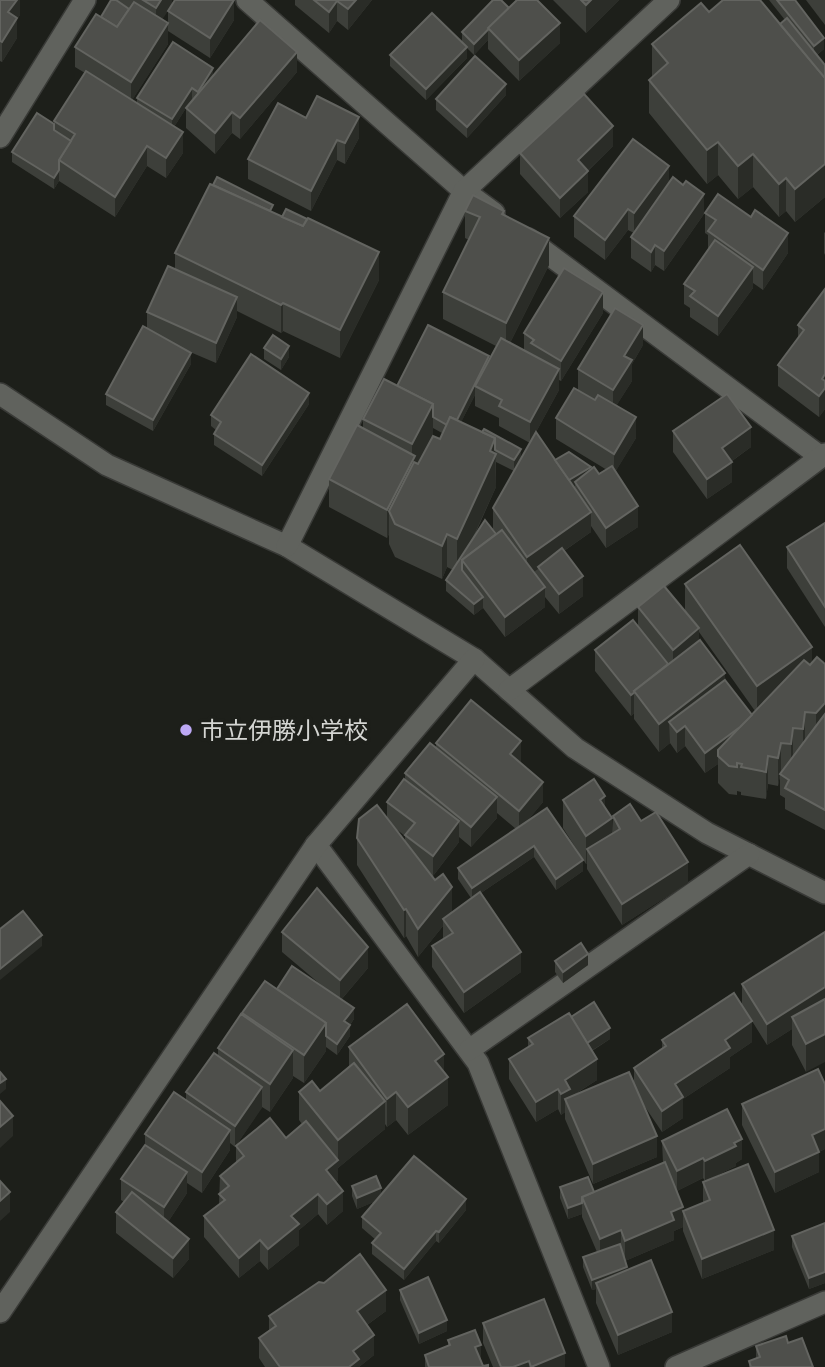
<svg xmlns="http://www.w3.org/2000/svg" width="825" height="1367" font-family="'Libre Baskerville','Noto Sans JP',serif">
	<rect width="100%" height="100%" fill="#1d1f1a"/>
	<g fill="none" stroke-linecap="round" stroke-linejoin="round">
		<g stroke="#393a37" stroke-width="24">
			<g id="minor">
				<polyline points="247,0 464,191 494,213"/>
				<polyline points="0,137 85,0"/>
				<polyline points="528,239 821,457"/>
				<polyline points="0,394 107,465 287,546 474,659 575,748 707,833 825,893"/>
				<polyline points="287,546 464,191 669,0"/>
				<polyline points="509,690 825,454"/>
				<polyline points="316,845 478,1063 599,1367"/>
				<polyline points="469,1050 749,854"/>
				<polyline points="0,1312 316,845 474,659"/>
				<polyline points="676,1367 825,1302"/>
			</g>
		</g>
		<use href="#minor" stroke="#60625d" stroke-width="21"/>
	</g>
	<g fill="#3d3f3a" fill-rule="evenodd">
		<polygon points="0,0 20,0 20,15 17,19 17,38 2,62 0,61"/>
		<polygon points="111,0 172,0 162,19 168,44 132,100 137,103 137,98 213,75 297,72 240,139 232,133 215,154 186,128 186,108 174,127 183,153 166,178 147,166 115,217 59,181 54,189 12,162 12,152 54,124 54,121 85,73 75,67 75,47 101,17"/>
		<polygon points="295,0 372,0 348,30 337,21 329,33 295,5"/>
		<polygon points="553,0 619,0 586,33"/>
		<polygon points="769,0 795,0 824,49 817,55 825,65 825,197 795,222 786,211 779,217 753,187 738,199 718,175 707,184 649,113 649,80 652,77 652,44 709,12 780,24 785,20"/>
		<polygon points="806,0 825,0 825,25"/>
		<polygon points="509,8 560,43 519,81 488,49 488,40 474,55 467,48 467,58 426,100 390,66 390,55 462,42 462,32"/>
		<polygon points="168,11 234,20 210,58 168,31"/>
		<polygon points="506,95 467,138 436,110 436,99"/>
		<polygon points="306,118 359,138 345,164 337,160 311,211 248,179 248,159"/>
		<polygon points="613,146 588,171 588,192 560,218 520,174 520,153"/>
		<polygon points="669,183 704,214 664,271 655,265 651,272 631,258 631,237 634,233 628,230 605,260 574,237 574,216"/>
		<path d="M465,211L504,216L549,265L510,343L524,350V333L603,313L561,381L559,380V390L536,432L555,460L591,469L599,474L607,470L556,439V418L578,389V369L643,345L632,364V381L616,406L636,438L615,472L638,527L606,548L591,526V532L564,551L583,596L559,614L545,597V607L505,637L483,608L474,615L446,591V580L453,570L447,567L442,579L395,557L389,544V534L387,538L329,507V479L363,428V419L397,386L489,359L496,346L443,319V292L469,240L465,238ZM475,395V406L499,418V426L530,443L521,459L461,422ZM433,428L442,433L440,439L433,436ZM496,462L514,471L493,508V529L497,534L472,541L496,487Z"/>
		<polygon points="273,213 379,280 340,358 283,331 281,333 237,311 237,317 216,363 183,349 191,364 153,431 106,405 106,394 147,329 147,312 175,269 175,253"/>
		<polygon points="705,213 788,253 763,290 753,283 753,288 718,336 690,317 690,308 684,304 684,284 708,250 708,235 705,233"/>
		<polygon points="825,232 825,255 824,253 824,233"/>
		<polygon points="825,289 825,409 819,417 778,386 778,365 798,338 798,325"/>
		<polygon points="264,348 289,357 281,370 264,359"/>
		<polygon points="309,404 262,476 214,445 214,434 216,430 211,426 211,415"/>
		<polygon points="673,431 751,447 732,461 732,482 707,499 673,452"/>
		<polygon points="825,523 825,627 787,568 787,547"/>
		<path d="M685,584L812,662L825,664V830L785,809V798L780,795V776L778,786L768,784L766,799L741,795V792L737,791V795L729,794L718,783V764L705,773L685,746L677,753L670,743L659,752L634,719V713L631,716L595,671V650L638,626V607L685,611ZM699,632L755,711L752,715L725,680L699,641Z"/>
		<path d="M436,743L521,762L520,763L543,802L527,821L583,871L556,890L534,857L481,893L521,972L464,1013L432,967V946L443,939V926L418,957L406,936L404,938L357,865V838L387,817V802L405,780V773L436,748ZM497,813L516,829L458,868V879L471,898L452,912L433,876L459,842V837L471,847L497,818ZM396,829L405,836V842Z"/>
		<polygon points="563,800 605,807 612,834 613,816 641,821 688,883 622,925 587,869 587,863 586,864 563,828"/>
		<polygon points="282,932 368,968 341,1000 354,1019 350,1025 350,1036 337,1055 326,1047 326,1051 304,1083 293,1076 293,1078 270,1112 262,1107 235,1147 230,1143 230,1150 202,1193 187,1183 187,1193 168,1222 189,1259 173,1278 116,1233 116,1212 124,1202 121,1200 121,1179 145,1145 145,1134 186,1101 186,1092 218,1056 218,1048 242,1015 242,1013 277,989 327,990 282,952"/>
		<polygon points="825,932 806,1072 792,1045 792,1029 767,1045 742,1005 742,984"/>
		<polygon points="555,961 588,965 563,983 555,972"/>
		<polygon points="571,1017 610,1039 592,1051 597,1080 572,1096 634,1083 634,1068 662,1049 662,1040 752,1042 730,1057 730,1068 683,1099 683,1118 662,1132 641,1101 657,1157 593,1184 565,1119 565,1112 561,1115 558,1109 536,1122 509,1079 509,1059 528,1047 528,1038"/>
		<polygon points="349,1047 444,1072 448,1105 408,1135 396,1120 387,1127 385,1124 385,1129 338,1168 338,1180 336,1182 343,1211 327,1225 318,1214 299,1230 299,1245 268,1270 260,1261 239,1278 204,1237 204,1216 219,1204 220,1176 236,1162 236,1146 286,1138 302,1124 299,1120 299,1092 320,1091 349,1066"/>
		<polygon points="825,1084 825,1149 819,1152 819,1172 775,1193 742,1125 742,1104"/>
		<path d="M662,1141L742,1159L736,1163V1166L707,1180L774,1250L702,1279L683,1231V1227L674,1231V1240L625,1261L627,1270L672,1332L618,1355L596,1303V1289L592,1290L583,1267V1257L597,1252L582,1217V1214L568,1219L560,1198V1187L594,1192L663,1163ZM703,1178L705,1181L703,1182V1203L683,1211L677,1191Z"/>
		<polygon points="352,1186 381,1195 466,1210 439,1243 436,1241 404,1280 372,1254 372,1243 376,1240 362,1228 362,1217 376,1201 357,1209 352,1196"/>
		<polygon points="825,1223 825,1283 809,1289 792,1247 792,1236"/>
		<polygon points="324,1283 386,1311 367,1325 374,1355 359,1367 265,1367 259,1358 259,1338 269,1330 269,1316"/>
		<polygon points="400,1290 447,1331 419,1344 400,1300"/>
		<polygon points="483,1323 565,1367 493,1367 483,1343"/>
		<polygon points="448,1340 483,1366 488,1367 425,1367 425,1355 448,1346"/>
		<polygon points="788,1343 813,1367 749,1367 749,1361 756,1358 756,1346"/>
	</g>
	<g fill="#2a2c27">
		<polygon points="17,0 20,0 20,15 17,19 17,38 2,62 2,42 8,12"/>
		<polygon points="161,0 172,0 172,5 156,29 156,8"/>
		<polygon points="234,0 234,20 210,58 210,38"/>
		<polygon points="356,0 372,0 348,30 348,9"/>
		<polygon points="591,0 619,0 586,33 586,5"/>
		<polygon points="337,1 337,21 329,33 329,12"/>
		<polygon points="168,23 168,44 131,102 131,82"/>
		<polygon points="560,23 560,43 519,81 519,60"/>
		<polygon points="488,30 488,40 474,55 474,44"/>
		<polygon points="824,38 824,49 814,57 814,46"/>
		<polygon points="467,47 467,58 426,100 426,89"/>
		<polygon points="297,52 297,72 240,139 240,118"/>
		<polygon points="213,68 213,79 198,103 198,92"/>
		<polygon points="506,84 506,95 467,138 467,127"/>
		<polygon points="192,88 192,99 172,130 172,119"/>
		<polygon points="232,112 232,133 215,154 215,133"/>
		<polygon points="359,117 359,138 345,164 345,143"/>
		<polygon points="613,126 613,146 578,180 578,160"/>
		<polygon points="183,132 183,153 166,178 166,158"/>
		<polygon points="337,140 337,160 311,211 311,191"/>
		<polygon points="718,142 718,175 707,184 707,150"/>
		<polygon points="147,146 147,166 115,217 115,197"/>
		<polygon points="753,154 753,187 738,199 738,166"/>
		<polygon points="825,164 825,197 795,222 795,189"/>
		<polygon points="669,166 669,186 634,233 634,213"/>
		<polygon points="59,170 59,181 54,189 54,178"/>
		<polygon points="588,171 588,192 560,218 560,198"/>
		<polygon points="786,178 786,211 779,217 779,184"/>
		<polygon points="704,194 704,214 664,271 664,251"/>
		<polygon points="628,209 628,230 605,260 605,240"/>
		<polygon points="788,233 788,253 763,290 763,270"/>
		<polygon points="549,238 549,265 506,351 506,323"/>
		<polygon points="655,245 655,265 651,272 651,252"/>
		<polygon points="379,252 379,280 340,358 340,330"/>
		<polygon points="753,267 753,288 718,336 718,316"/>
		<polygon points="603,292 603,313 561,381 561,361"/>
		<polygon points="237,297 237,317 216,363 216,343"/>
		<polygon points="283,303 283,331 281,333 281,305"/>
		<polygon points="643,325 643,345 632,364 632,381 613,411 613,390 624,356"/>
		<polygon points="289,346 289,357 281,370 281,359"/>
		<polygon points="191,353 191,364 153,431 153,420"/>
		<polygon points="489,356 489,367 475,386 475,395 453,438 453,428"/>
		<polygon points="559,369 559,390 530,443 530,422"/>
		<polygon points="825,374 825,409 819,417 819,396 822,379"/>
		<polygon points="309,393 309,404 262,476 262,465"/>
		<polygon points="433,404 433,437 415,470 389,511 389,534 387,538 387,510 412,463 412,444"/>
		<polygon points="636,417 636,438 614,474 614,454"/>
		<polygon points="751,427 751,447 722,468 722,448"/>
		<polygon points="495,438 496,487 457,572 457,539"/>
		<polygon points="521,449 521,460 514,471 514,460"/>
		<polygon points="732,462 732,482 707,499 707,479"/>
		<polygon points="591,467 591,477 575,482 575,487 568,481"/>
		<polygon points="638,506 638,527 606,548 606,528"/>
		<polygon points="591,512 591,532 539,568 538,567 538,569 527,577 527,557"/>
		<polygon points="447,534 447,567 442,579 442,546"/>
		<polygon points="583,576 583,596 559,614 559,594"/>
		<polygon points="545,587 545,607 505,637 505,617"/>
		<polygon points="483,597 483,608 474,615 474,604"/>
		<polygon points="699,628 699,648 673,670 673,650"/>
		<polygon points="812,647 812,675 757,714 757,686"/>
		<polygon points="725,673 725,700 685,726 685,746 677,753 677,732 669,722 670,743 659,752 659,724"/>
		<polygon points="634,693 634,713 631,716 631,695"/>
		<polygon points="825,703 825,731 816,741 816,713"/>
		<polygon points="805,712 805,739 803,757 803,729"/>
		<polygon points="753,717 718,750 718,764 705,773 705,753"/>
		<polygon points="793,728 793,755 791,772 791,744"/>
		<polygon points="521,741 521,762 510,775 510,754"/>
		<polygon points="781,743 781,770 778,786 778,758"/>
		<polygon points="768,756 768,784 766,799 766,772"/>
		<polygon points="543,782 543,802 519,831 519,811"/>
		<polygon points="605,796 605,823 612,818 612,846 587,849 587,863 586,864 586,836 600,800"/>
		<polygon points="497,797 497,818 471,847 471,827"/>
		<polygon points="459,821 459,842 433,876 433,856"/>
		<polygon points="534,846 534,857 472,899 472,888"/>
		<polygon points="583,860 583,871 556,890 556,879"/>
		<polygon points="688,862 688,883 622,925 622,904"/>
		<polygon points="452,887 452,914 443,919 443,926 418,957 418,929"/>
		<polygon points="406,909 406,936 404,938 404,910"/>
		<polygon points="42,935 42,946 0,980 0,969"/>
		<polygon points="368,947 368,968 340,1001 340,980"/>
		<polygon points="521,952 521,972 464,1013 464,992"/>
		<polygon points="588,954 588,965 563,983 563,972"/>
		<polygon points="825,987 825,1007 792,1017 792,1029 767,1045 767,1024"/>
		<polygon points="354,1008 354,1019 344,1032 344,1021"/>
		<polygon points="752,1021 752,1042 730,1057 730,1068 683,1099 683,1118 662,1132 662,1111 675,1084 725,1040"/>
		<polygon points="326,1023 326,1051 304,1083 304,1055"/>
		<polygon points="350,1025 350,1036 337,1055 337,1044"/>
		<polygon points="610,1028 610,1039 586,1054 586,1043"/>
		<polygon points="825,1034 825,1062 806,1072 806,1044"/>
		<polygon points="293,1050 293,1078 270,1112 270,1084"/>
		<polygon points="444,1054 444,1080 448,1077 448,1105 408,1135 408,1107 435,1061"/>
		<polygon points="597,1059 597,1080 565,1100 565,1112 561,1115 561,1094 565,1080"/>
		<polygon points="6,1079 6,1089 0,1094 0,1083"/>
		<polygon points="262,1087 262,1108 235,1147 235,1126"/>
		<polygon points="558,1089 558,1109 536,1122 536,1102"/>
		<polygon points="396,1092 396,1120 387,1127 387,1099"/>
		<polygon points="385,1101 385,1129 338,1168 338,1140"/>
		<polygon points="13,1116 13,1136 0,1148 0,1127"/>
		<polygon points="825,1129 825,1149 812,1155 812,1135"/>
		<polygon points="230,1130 230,1150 202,1193 202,1172"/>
		<polygon points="657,1136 657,1157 593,1184 593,1164"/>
		<polygon points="742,1139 742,1159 736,1163 736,1166 705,1181 705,1161"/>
		<polygon points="819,1152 819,1172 775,1193 775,1172"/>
		<polygon points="703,1158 703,1178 677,1191 677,1171"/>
		<polygon points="338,1160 338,1180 326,1190 326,1170"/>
		<polygon points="187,1172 187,1193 164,1228 164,1207"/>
		<polygon points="381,1188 381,1199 357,1209 357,1198"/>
		<polygon points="343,1191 343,1211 327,1225 327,1204"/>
		<polygon points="10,1192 10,1212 0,1221 0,1201"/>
		<polygon points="318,1194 318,1214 299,1230 299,1245 268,1270 268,1249 291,1216"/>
		<polygon points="466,1199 466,1210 439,1243 439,1232"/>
		<polygon points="582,1203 582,1214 568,1219 568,1208"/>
		<polygon points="683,1207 683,1227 674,1231 674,1240 625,1261 625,1241 671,1212"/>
		<polygon points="621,1230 621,1251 600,1259 600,1239"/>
		<polygon points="774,1230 774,1250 702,1279 702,1259"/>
		<polygon points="436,1231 436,1241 404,1280 404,1269"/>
		<polygon points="189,1239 189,1259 173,1278 173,1258"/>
		<polygon points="260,1240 260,1261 239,1278 239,1258"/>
		<polygon points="627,1267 627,1278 596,1283 596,1289 592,1290 592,1280"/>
		<polygon points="825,1272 825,1283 809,1289 809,1278"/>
		<polygon points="386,1290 386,1311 357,1332 357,1311"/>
		<polygon points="672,1312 672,1332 618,1355 618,1335"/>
		<polygon points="447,1320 447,1331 419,1344 419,1333"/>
		<polygon points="374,1335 374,1355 359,1367 349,1367 353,1351"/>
		<polygon points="481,1345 481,1365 475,1347"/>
		<polygon points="565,1353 565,1367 531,1367"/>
		<polygon points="529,1361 529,1367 513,1367"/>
	</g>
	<g fill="#4e4f4b" stroke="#636460" stroke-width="2">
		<polygon points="0,0 17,0 8,12 17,18 2,42 0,41"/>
		<polygon points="111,0 116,0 129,9 117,27 101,17"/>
		<polygon points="143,0 161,0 156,8"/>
		<polygon points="175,0 234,0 210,38 168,11"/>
		<polygon points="314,0 356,0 348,9 337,1 329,12"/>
		<polygon points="493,0 501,0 509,8 474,44 462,32"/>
		<polygon points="517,0 537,0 560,23 519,60 488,28"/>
		<polygon points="581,0 591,0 586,5"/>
		<polygon points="723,0 760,0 825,78 825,164 795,189 786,178 779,184 753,154 738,166 718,142 707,150 649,80 668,63 652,44 701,3 709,12"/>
		<polygon points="777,0 795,0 824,38 814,46"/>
		<polygon points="134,2 168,23 131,82 75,47 96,14 117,27"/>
		<polygon points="432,13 467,47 426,89 390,55"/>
		<polygon points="787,18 825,65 825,78 780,24"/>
		<polygon points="260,20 297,52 240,118 232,112 215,133 186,108"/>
		<polygon points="173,42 213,68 198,92 192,88 172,119 137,98"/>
		<polygon points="475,56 506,84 467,127 436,99"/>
		<polygon points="86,71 183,132 166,158 147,146 115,197 59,160 75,134 54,121"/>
		<polygon points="584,94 613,126 578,160 588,171 560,198 520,153"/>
		<polygon points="317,96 359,117 345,143 337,140 311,191 248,159 278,103 306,118"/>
		<polygon points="37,113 54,124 54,130 71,141 59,160 59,170 54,178 12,152"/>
		<polygon points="633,139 669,166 634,213 628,209 605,240 574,216"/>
		<polygon points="217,177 273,205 270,211 213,185"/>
		<polygon points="673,177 683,185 686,181 704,194 664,251 655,245 651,252 631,237"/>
		<polygon points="210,184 303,226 308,218 379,252 340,330 283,303 281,305 175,253"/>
		<polygon points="718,194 751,217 755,210 788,233 763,270 708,231 716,220 705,213"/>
		<polygon points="473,195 504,211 502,214 549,238 506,323 443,292 480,217 465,211"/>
		<polygon points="286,209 307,219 303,226 282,217"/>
		<polygon points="715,240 753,267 718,316 690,296 695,291 684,284"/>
		<polygon points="168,266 237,297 216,343 147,312"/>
		<polygon points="564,268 603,292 561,361 531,343 534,340 524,333"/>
		<polygon points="825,289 825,374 822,379 825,381 825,388 819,396 778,365 804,330 798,325"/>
		<polygon points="615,308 643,325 624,356 632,360 613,390 578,369"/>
		<polygon points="428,325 489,356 457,420 450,417 447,425 433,417 433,404 397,386"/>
		<polygon points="143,326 191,353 153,420 106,394"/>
		<polygon points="273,335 289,346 281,359 264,348"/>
		<polygon points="501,338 559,369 530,422 499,406 502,400 475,386"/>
		<polygon points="251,354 309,393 262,465 214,434 221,422 211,415"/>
		<polygon points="384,379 433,404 412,444 363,419"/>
		<polygon points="574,388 595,400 598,395 636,417 614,454 556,418"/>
		<polygon points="727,394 751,427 722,448 732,462 707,479 673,431"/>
		<polygon points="450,417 495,438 490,451 496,454 457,539 447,534 442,546 395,524 389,511 414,462 418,464 433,436 440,439"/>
		<polygon points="357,425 415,456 387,510 329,479"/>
		<polygon points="484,429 521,449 514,460 495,450 495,438 482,432"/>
		<polygon points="536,432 591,512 527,557 493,508"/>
		<polygon points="569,452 591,467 569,480 555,460"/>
		<polygon points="612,466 638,506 606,528 575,482 594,467 599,474"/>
		<polygon points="485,520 496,534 462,560 462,570 483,597 474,604 446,580"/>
		<polygon points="825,523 825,607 787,547"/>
		<polygon points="502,530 545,587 505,617 462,560"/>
		<polygon points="740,545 812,647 757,686 685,584"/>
		<polygon points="562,548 583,576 559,594 538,567"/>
		<polygon points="664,586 699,628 673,650 638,607"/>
		<polygon points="633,620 668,664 634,691 635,692 631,695 595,650"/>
		<polygon points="700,640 725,673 659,724 634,691"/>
		<polygon points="817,657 825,664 825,703 816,713 805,712 803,729 793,728 791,744 781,743 778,758 768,756 766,772 741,767 742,764 737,763 737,767 729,766 718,756 718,750 804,660 810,665"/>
		<polygon points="725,680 752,715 740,727 705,753 685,726 677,732 669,722"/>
		<polygon points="471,700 521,741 510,754 543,782 519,811 436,743"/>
		<polygon points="825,714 825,810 785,788 789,780 780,774"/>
		<polygon points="430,743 497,797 471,827 405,773"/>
		<polygon points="404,779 459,821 433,856 405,835 415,823 387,802"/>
		<polygon points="594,779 605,796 600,800 612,818 586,836 563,800"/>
		<polygon points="630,804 641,821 656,812 688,862 622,904 587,849 620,829 613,816"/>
		<polygon points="377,805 435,880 443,874 452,887 418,929 406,909 404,910 357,838 359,819"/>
		<polygon points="547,808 583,860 556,879 534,846 472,888 458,868"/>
		<polygon points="317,888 368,947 340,980 282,932"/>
		<polygon points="480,892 521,952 464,992 432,946 453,933 443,919"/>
		<polygon points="23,911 42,935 0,969 0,929"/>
		<polygon points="825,932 825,987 767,1024 742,984"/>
		<polygon points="581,943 588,954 563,972 555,961"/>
		<polygon points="292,966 354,1008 344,1021 350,1025 337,1044 326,1036 326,1023 277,989"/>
		<polygon points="265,981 326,1023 304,1055 242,1013"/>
		<polygon points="734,993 752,1021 725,1040 730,1048 675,1084 683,1097 662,1111 634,1068 666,1046 662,1040"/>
		<polygon points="825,999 825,1034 806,1044 792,1017"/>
		<polygon points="594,1002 610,1028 587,1043 571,1017"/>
		<polygon points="407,1004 444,1054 435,1061 448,1077 408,1107 396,1092 387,1099 349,1047"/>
		<polygon points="569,1013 597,1059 565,1080 570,1089 561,1094 558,1089 536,1102 509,1059 533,1044 528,1038"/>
		<polygon points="241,1014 293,1050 270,1084 218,1048"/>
		<polygon points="214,1053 262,1087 235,1126 186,1092"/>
		<polygon points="354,1063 385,1101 338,1140 299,1092 312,1081 320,1091"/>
		<polygon points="818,1069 825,1084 825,1129 812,1135 819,1152 775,1172 742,1104"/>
		<polygon points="0,1072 6,1079 0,1083"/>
		<polygon points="629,1072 657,1136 593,1164 565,1099"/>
		<polygon points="174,1092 230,1130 202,1172 145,1134"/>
		<polygon points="0,1101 13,1116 0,1127"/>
		<polygon points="727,1109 742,1139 734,1143 736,1146 705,1161 703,1158 677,1171 662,1141"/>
		<polygon points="270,1118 286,1138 306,1121 338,1160 326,1170 343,1191 327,1204 318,1194 291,1216 299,1224 268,1249 260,1240 239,1258 204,1216 225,1200 219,1194 229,1186 220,1176 244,1156 236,1146"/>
		<polygon points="145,1145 187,1172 164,1207 121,1179"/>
		<polygon points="414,1156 466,1199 439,1232 436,1231 404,1269 372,1243 381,1233 362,1217"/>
		<polygon points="665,1162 683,1207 671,1212 674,1220 625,1241 621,1230 600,1239 582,1197"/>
		<polygon points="748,1164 774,1230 702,1259 683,1211 710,1200 703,1182"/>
		<polygon points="376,1176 381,1188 357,1198 352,1186"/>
		<polygon points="588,1177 594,1192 582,1197 582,1203 568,1208 560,1187"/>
		<polygon points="0,1181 10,1192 0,1201"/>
		<polygon points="132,1192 189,1239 173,1258 116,1212"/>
		<polygon points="825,1223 825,1272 809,1278 792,1236"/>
		<polygon points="620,1244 627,1267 592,1280 583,1257"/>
		<polygon points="360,1254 386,1290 357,1311 374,1335 353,1351 359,1359 349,1367 280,1367 259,1338 276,1326 269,1316 319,1282 324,1283"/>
		<polygon points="651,1260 672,1312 618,1335 596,1283"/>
		<polygon points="428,1277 447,1320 419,1333 400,1290"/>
		<polygon points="544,1299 565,1353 531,1367 529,1361 513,1367 501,1367 483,1323"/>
		<polygon points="475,1330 481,1345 475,1347 483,1366 488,1365 488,1367 429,1367 425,1355 450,1345 448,1340"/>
		<polygon points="786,1336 788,1343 802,1338 813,1367 751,1367 749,1361 760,1357 756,1346"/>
	</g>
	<circle fill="#bda9f5" stroke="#1d1f1a" stroke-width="2.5" cx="186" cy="730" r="7"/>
	<g text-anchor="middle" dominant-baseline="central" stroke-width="7" stroke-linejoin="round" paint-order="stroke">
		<g font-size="24" fill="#d4d5d2" stroke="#1d1f1a" text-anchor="start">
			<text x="200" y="730">市立伊勝小学校</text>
		</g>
	</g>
</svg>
